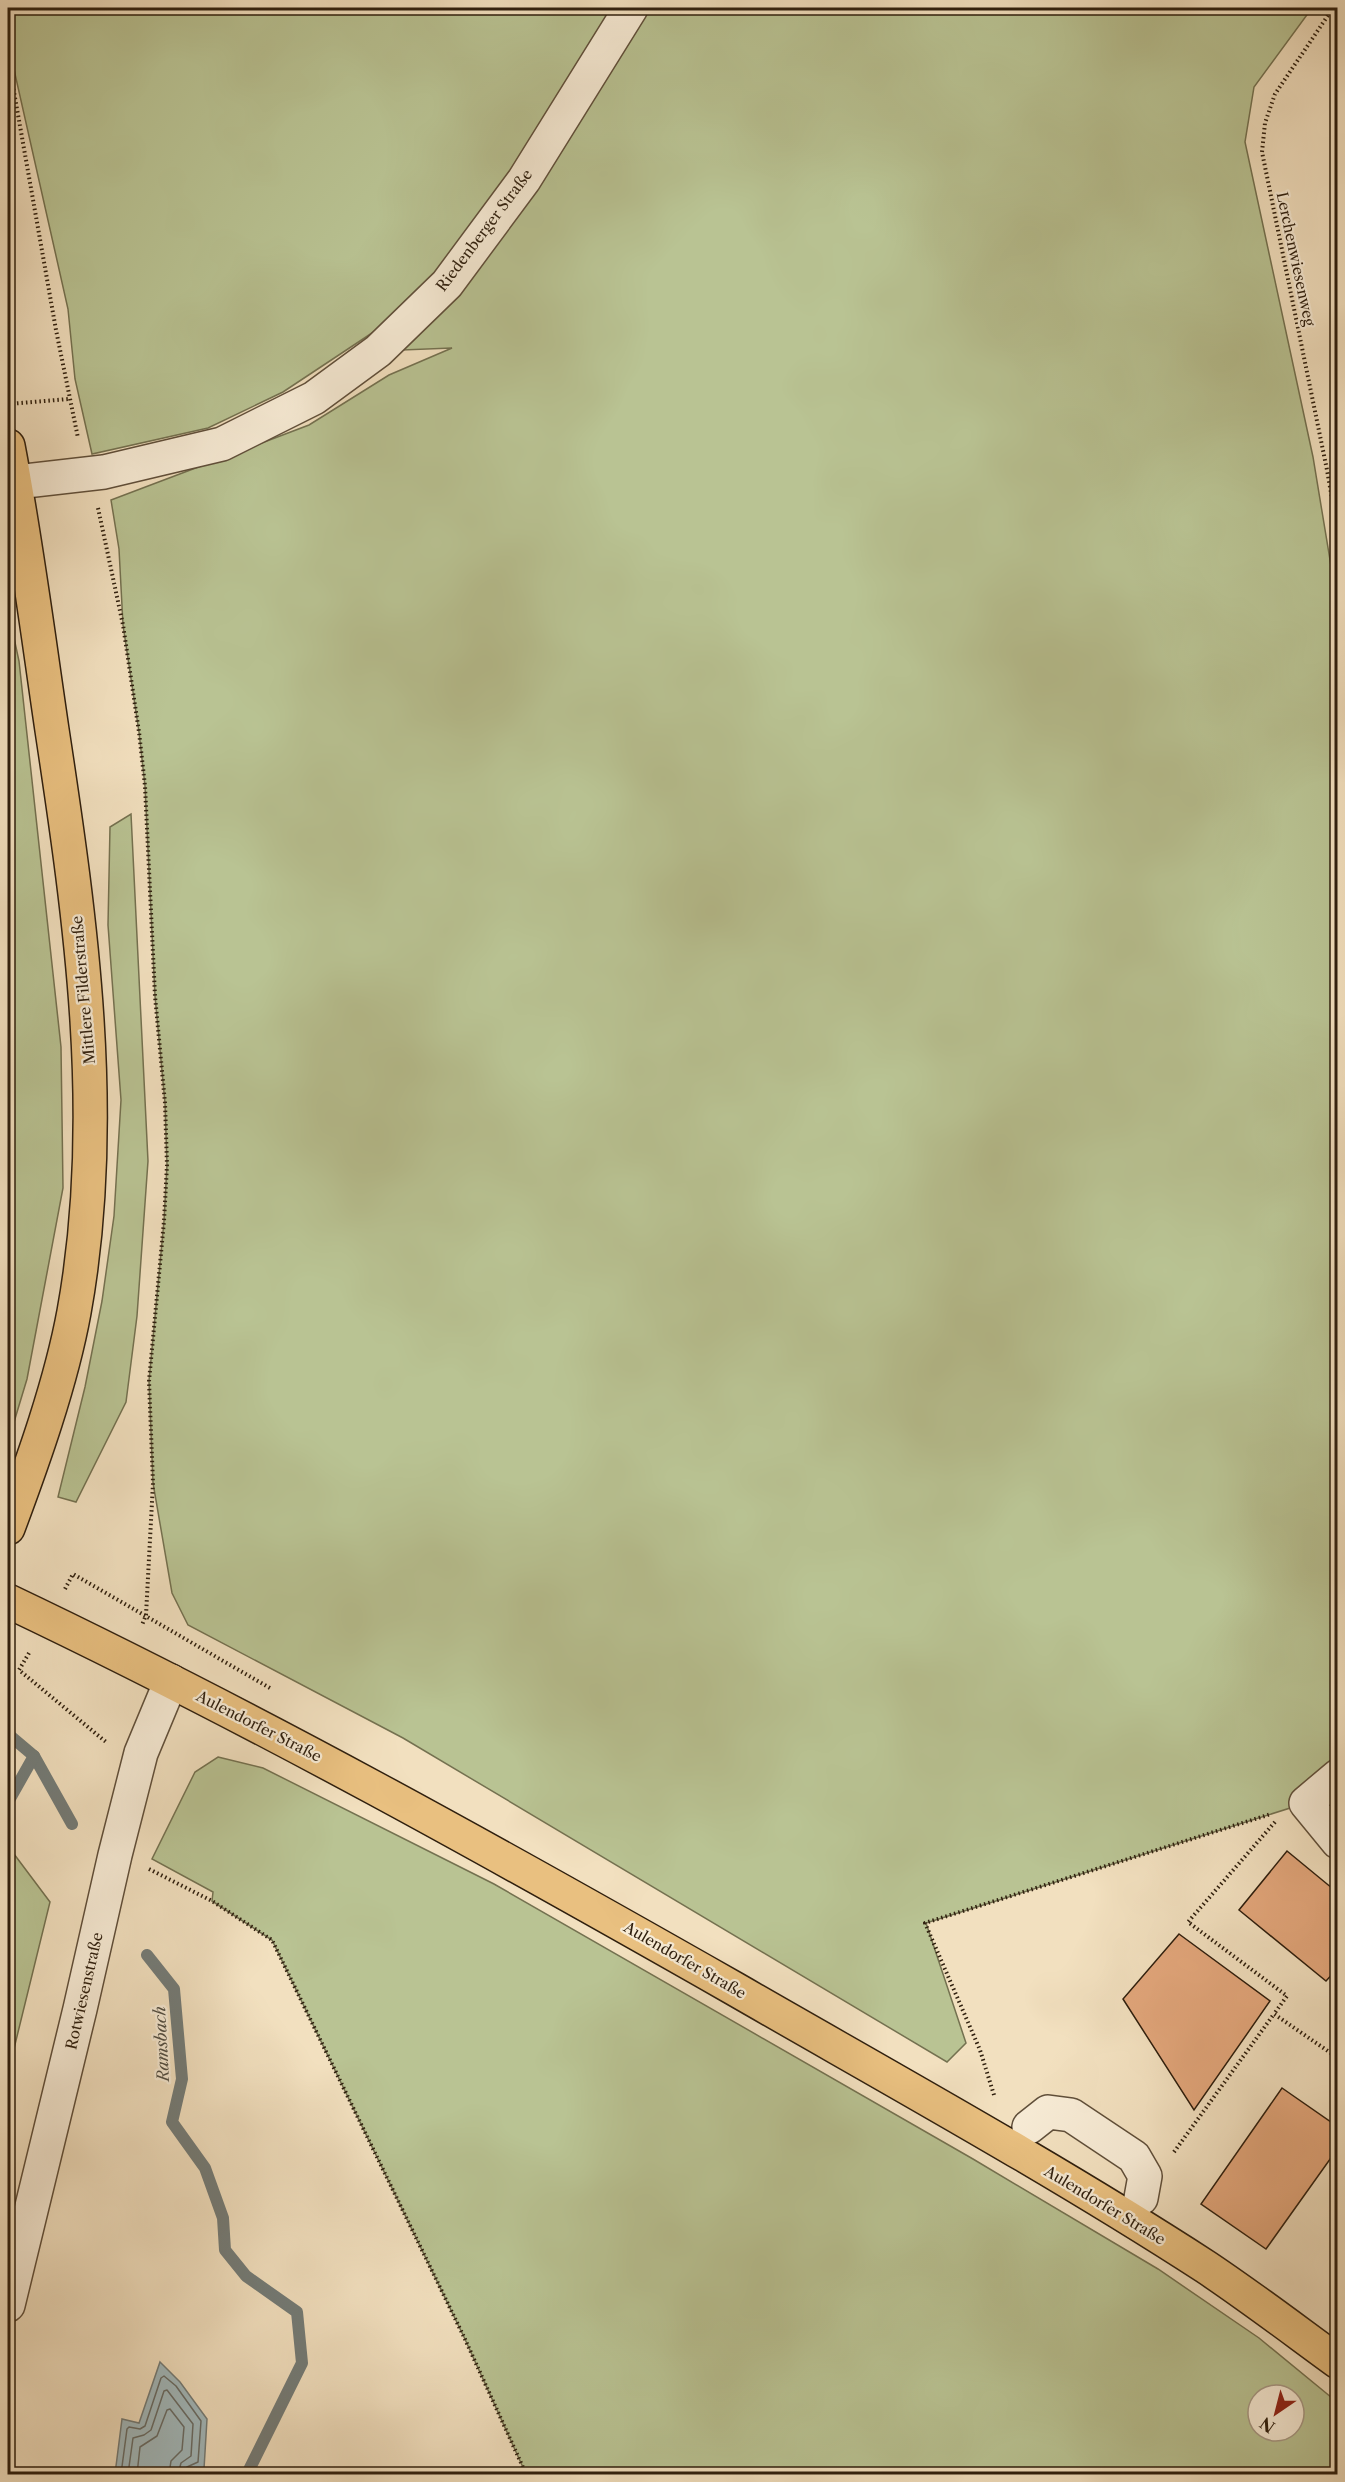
<svg xmlns="http://www.w3.org/2000/svg" width="1345" height="2482" font-family="'Libre Caslon Text',serif">
	<rect width="100%" height="100%" fill="#f2e0bf"/>
	<filter id="stains"><feTurbulence type="fractalNoise" baseFrequency=".00333" numOctaves="4"/><feColorMatrix values="0 0 0 0 .2 0 0 0 0 .09 0 0 0 0 .02 0 0 0 .5 -.17"/></filter>
	<radialGradient id="worn" r=".72"><stop offset=".6" stop-color="#630" stop-opacity="0"/><stop offset="1" stop-color="#630" stop-opacity=".3"/></radialGradient>
	<g fill="#b9c393" stroke="#747150" stroke-width="1.5" fill-rule="evenodd">
		<polygon points="8,8 1312,8 1254,87 1245,142 1313,457 1335,590 1338,675 1337,1775 1306,1803 926,1923 966,2043 947,2062 403,1738 188,1625 172,1593 153,1483 149,1381 164,1221 167,1165 165,1103 155,996 145,786 139,732 123,625 119,549 111,500 309,425 389,375 452,348 378,351 443,286 283,392 208,428 92,454 75,379 68,309 8,43"/>
		<polygon points="8,610 19,661 61,1047 63,1188 27,1379 8,1442"/>
		<polygon points="131,814 148,1161 137,1316 126,1402 76,1502 58,1497 85,1387 102,1301 114,1216 121,1100 108,925 110,827"/>
		<path d="M218,1757L263,1768L494,1884L973,2159L1158,2269L1259,2338L1337,2402V2474H526L464,2337L272,1940L212,1901L213,1892L152,1859L195,1772ZM1258,2395H1294V2431H1258Z"/>
		<polygon points="8,1846 50,1902 8,2073"/>
	</g>
	<polygon fill="#a2babe" stroke="#747c78" stroke-width="1.5" points="160,2362 180,2382 207,2419 204,2469 192,2471 190,2474 115,2474 122,2419 139,2423"/>
	<g fill="none" stroke-linecap="round" stroke-linejoin="round">
		<g stroke="#686c66" stroke-width="1.5">
			<polyline points="121,2474 127,2429 129,2427 140,2429 145,2426 161,2378 164,2376 176,2386 201,2421 198,2462 187,2467 185,2474"/>
			<polyline points="128,2474 133,2438 144,2435 151,2430 164,2391 167,2390 193,2424 191,2456 181,2463 178,2474"/>
			<polyline points="137,2474 140,2447 157,2436 167,2410 170,2409 184,2427 182,2450 171,2461 169,2474"/>
		</g>
		<g stroke="#747c78" stroke-width="12">
			<polyline points="8,1734 34,1756 72,1824"/>
			<polyline points="8,1802 34,1756"/>
			<polyline points="147,1955 174,1989 182,2079 172,2122 205,2168 223,2218 225,2250 246,2276 297,2312 302,2363 247,2474"/>
		</g>
	</g>
	<g fill="#e3a77c" stroke="#2f1f0e" stroke-width="1.5">
		<polygon points="1287,1851 1338,1893 1338,1968 1326,1981 1239,1910"/>
		<polygon points="1179,1934 1270,2001 1194,2110 1123,1999"/>
		<polygon points="1282,2088 1338,2127 1338,2148 1266,2249 1201,2204"/>
	</g>
	<g fill="none" stroke-linecap="round" stroke-linejoin="round">
		<g stroke="#604f3a" stroke-width="36">
			<g id="minor">
				<polyline points="8,483 104,472 222,444 314,398 378,351 447,284 524,180 631,8"/>
				<polyline points="1338,1776 1306,1803 1338,1842"/>
				<polyline points="1029,2127 1048,2112 1071,2115 1134,2157 1145,2176 1141,2198"/>
				<polyline points="8,2305 80,2009 115,1855 141,1753 171,1681"/>
			</g>
		</g>
		<g stroke="#2f1f0e" stroke-width="36">
			<g id="major">
				<path d="M8,446C26,540 38,635 52,730C81,921 109,1119 74,1312C61,1383 33,1461 8,1528"/>
				<path d="M8,1601C256,1719 496,1853 735,1989C893,2080 1053,2168 1206,2267C1251,2297 1294,2330 1338,2362"/>
			</g>
		</g>
		<g stroke="#2f1f0e" stroke-width="4" stroke-dasharray="1.5 3" stroke-linecap="butt">
			<polyline points="1333,8 1275,94 1265,123 1262,152 1327,470 1338,532"/>
			<polyline points="8,58 56,330 78,438"/>
			<polyline points="8,404 69,399"/>
			<polyline points="98,508 123,625 139,732 145,786 155,996 165,1103 167,1165 164,1221 149,1381 153,1483 146,1615 142,1625"/>
			<polyline points="65,1589 73,1574 270,1688"/>
			<polyline points="29,1653 19,1670 106,1742"/>
			<polyline points="1275,1822 1188,1922 1287,1996 1274,2014 1338,2058"/>
			<polyline points="149,1869 212,1901 272,1940 464,2337 526,2474"/>
			<polyline points="994,2095 980,2050 925,1923 1271,1814"/>
			<polyline points="1174,2152 1274,2014"/>
		</g>
		<use href="#minor" stroke="#f7ebd5" stroke-width="33"/>
		<use href="#major" stroke="#e9c080" stroke-width="33"/>
	</g>
	<g text-anchor="middle" dominant-baseline="central" stroke-width="4.5" stroke-linejoin="round" paint-order="stroke">
		<g font-size="15" fill="#2f1f0e" stroke="#f7ebd5">
			<text transform="translate(484 230) rotate(-53)">Riedenberger Straße</text>
			<text transform="translate(1296 259) rotate(78)">Lerchenwiesenweg</text>
			<text transform="translate(83 990) rotate(-95)">Mittlere Filderstraße</text>
			<text transform="translate(259 1726) rotate(27)">Aulendorfer Straße</text>
			<text transform="translate(685 1960) rotate(30)">Aulendorfer Straße</text>
			<text transform="translate(84 1991) rotate(-77)">Rotwiesenstraße</text>
			<text transform="translate(1105 2205) rotate(31)">Aulendorfer Straße</text>
		</g>
		<g font-size="16" font-style="italic" fill="#524e43" stroke="#f7ebd5">
			<text transform="translate(161 2044) rotate(-93)">Ramsbach</text>
		</g>
	</g>
	<rect width="1345" height="2482" fill="none" stroke="#f2e0bf" stroke-width="30"/>
	<rect x="9" y="9" width="1327" height="2464" fill="none" stroke="#2f1f0e" stroke-width="3"/>
	<rect x="15" y="15" width="1315" height="2452" fill="none" stroke="#2f1f0e" stroke-width="1.5"/>
	<g transform="translate(1276 2413) rotate(215)"><circle r="28" fill="#f7ebd5" stroke="#a79985" stroke-width="1.5"/>
	<path d="M0-4.5L10 22L0 15L-10 22Z" fill="#8f2418"/>
	<text y="-9" font-size="16" font-weight="bold" text-anchor="middle" fill="#2f1f0e">N</text>
	</g>
	<rect width="100%" height="100%" filter="url(#stains)"/>
	<rect width="100%" height="100%" fill="url(#worn)"/>
</svg>
